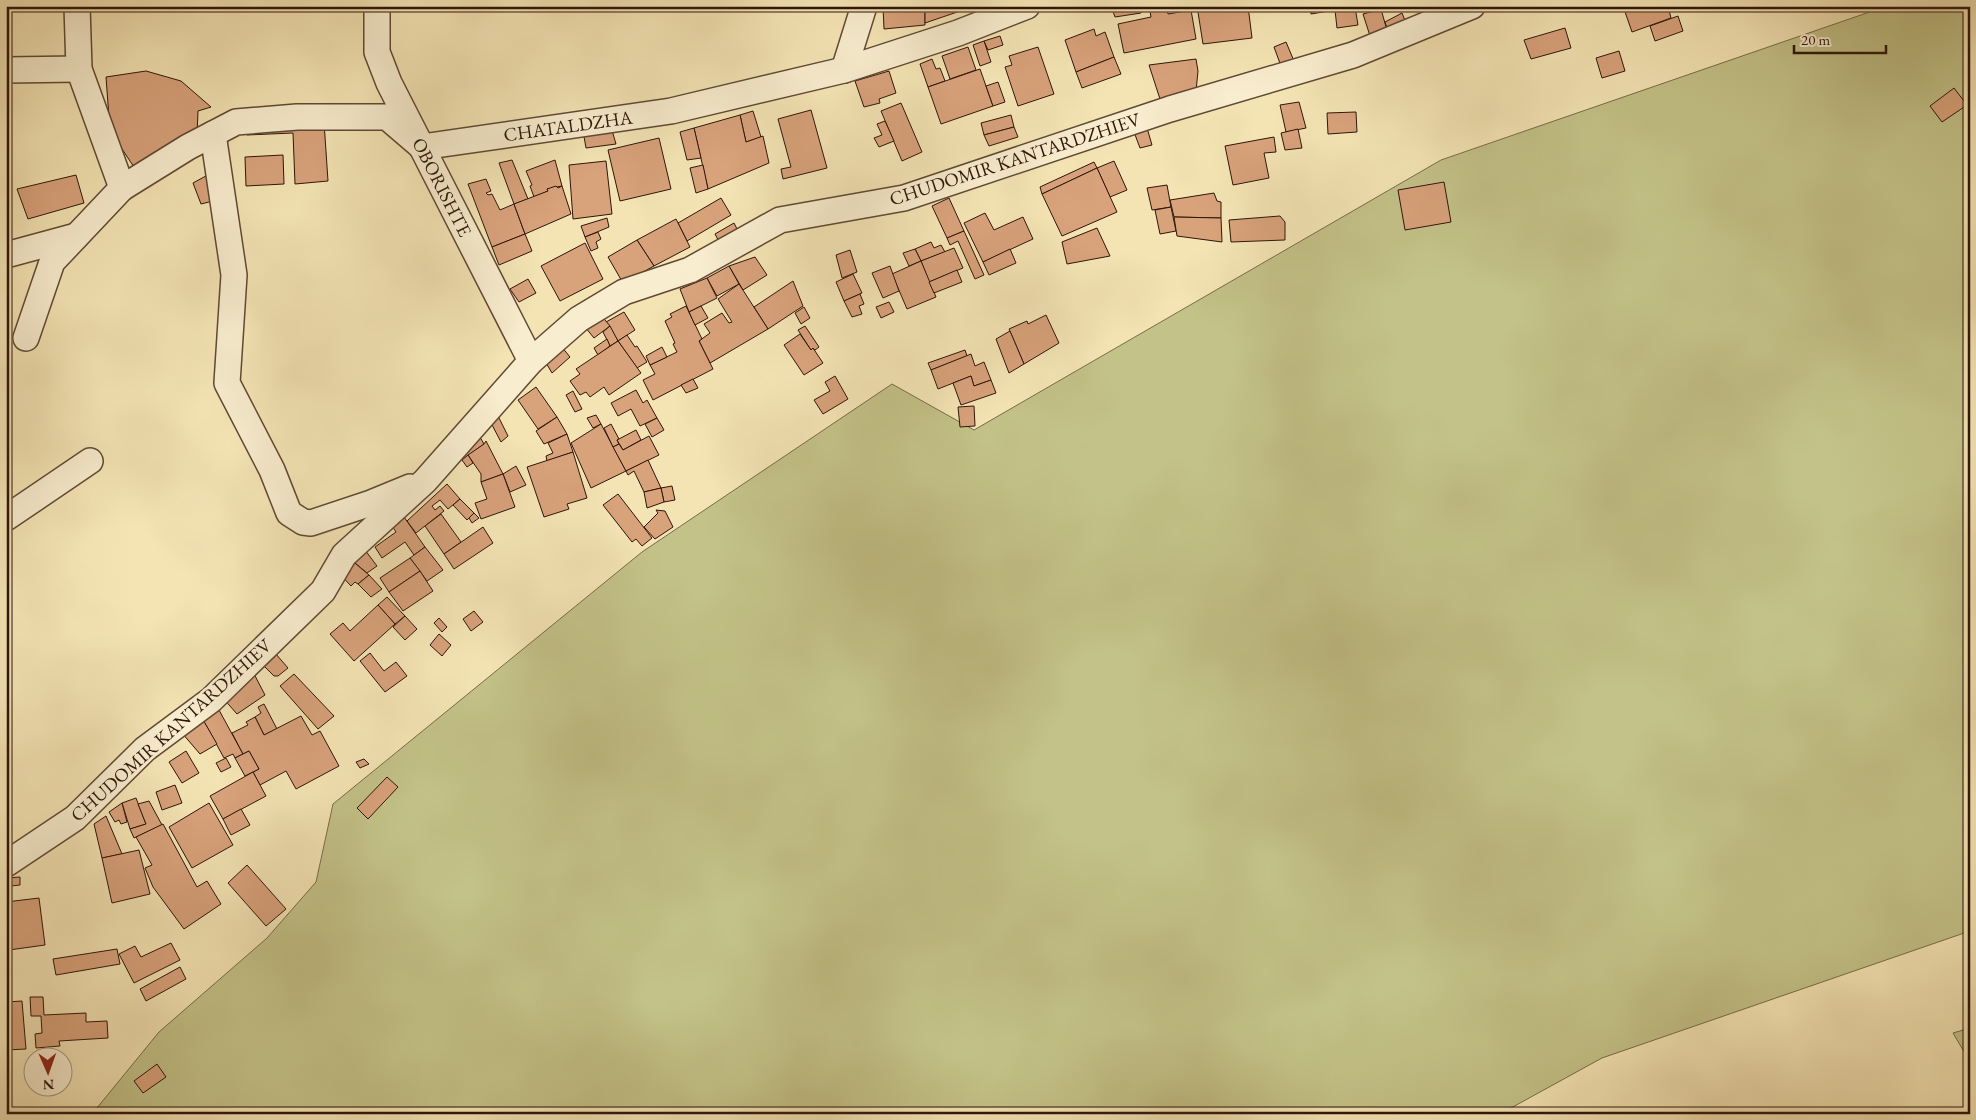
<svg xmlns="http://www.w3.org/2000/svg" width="1976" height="1120" font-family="'EB Garamond',serif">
	<rect width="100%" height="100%" fill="#f4e4b4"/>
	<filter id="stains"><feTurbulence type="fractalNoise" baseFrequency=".004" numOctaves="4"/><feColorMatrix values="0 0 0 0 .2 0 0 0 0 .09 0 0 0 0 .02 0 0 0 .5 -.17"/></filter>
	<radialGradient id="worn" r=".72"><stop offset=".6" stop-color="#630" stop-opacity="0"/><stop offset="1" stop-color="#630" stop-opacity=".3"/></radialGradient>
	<g fill="#c3c288" stroke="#786c49">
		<polygon points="1887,6 1970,6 1970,931 1602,1058 1500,1114 92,1114 159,1032 267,938 316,882 333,804 642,552 892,384 974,430 1441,160"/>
		<polygon points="1970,1028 1970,1062 1953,1033"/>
	</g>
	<g fill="#d8a27b" stroke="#2e150a">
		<polygon points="883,6 925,6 925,25 884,29"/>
		<polygon points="925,6 969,6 969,8 925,23"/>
		<polygon points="1111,6 1139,6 1141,13 1115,17"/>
		<polygon points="1197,6 1248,6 1252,38 1203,44"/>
		<polygon points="1263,6 1291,6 1264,11"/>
		<polygon points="1310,6 1358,6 1311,14"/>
		<polygon points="1623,6 1668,6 1671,18 1632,32"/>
		<polygon points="1355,7 1358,25 1337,28 1335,10"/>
		<polygon points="1167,8 1168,14 1191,10 1196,39 1124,53 1118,24 1151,17 1150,11"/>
		<polygon points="1381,9 1388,34 1371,39 1363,14"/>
		<polygon points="1402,13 1406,23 1388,31 1385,22"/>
		<polygon points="1678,16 1683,31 1655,41 1650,26"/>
		<polygon points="1565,28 1571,48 1531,59 1524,40"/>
		<polygon points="1094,29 1096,36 1105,32 1114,57 1076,72 1065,40"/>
		<polygon points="1000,36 1003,45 988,50 984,41"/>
		<polygon points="984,41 991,62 980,66 973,45"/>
		<polygon points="1286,42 1294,61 1281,66 1274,47"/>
		<polygon points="968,47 976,70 950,79 942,56"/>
		<polygon points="1038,47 1054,94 1018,106 1005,67 1012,65 1009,56"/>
		<polygon points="1619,51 1625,71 1602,78 1596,58"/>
		<polygon points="1114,57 1121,74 1082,88 1076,72"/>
		<polygon points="932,59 936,69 940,68 945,81 928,87 920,64"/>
		<polygon points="1196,59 1198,71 1196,91 1160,99 1149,65"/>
		<polygon points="980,69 993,106 941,124 928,87"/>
		<polygon points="146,71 181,81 211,107 198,111 197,135 136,170 110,131 106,77"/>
		<polygon points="889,71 896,93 879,99 880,103 864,107 855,81"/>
		<polygon points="998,82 1005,102 993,106 986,86"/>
		<polygon points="1954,88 1967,105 1942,122 1930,106"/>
		<polygon points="1299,102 1306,128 1286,132 1280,105"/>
		<polygon points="901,103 922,152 902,161 881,111"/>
		<polygon points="811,110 827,168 783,179 781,169 791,167 778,119"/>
		<polygon points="753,111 761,137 746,142 740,115"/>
		<polygon points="1356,112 1357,132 1328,134 1327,113"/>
		<polygon points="740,115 746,142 763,136 769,163 708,189 694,128"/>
		<polygon points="1011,115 1014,127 984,135 981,123"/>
		<polygon points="885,121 894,141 879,147 874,138 882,135 877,124"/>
		<polygon points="324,122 328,181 295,184 293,133 247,135 245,124"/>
		<polygon points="611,127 616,144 586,148 583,131"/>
		<polygon points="1014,127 1018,137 989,146 984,135"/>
		<polygon points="694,128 701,158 687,160 680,132"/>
		<polygon points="1147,128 1152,145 1140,148 1134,132"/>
		<polygon points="1298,129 1302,148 1285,150 1281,133"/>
		<polygon points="1274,137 1276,152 1264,153 1269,178 1233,185 1225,146"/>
		<polygon points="659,138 671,189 620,201 608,150"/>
		<polygon points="283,155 284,184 246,186 245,157"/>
		<polygon points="512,160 528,199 514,204 499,163"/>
		<polygon points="555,160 562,186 547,189 548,191 534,197 530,186 532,185 526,171"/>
		<polygon points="606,161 612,214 573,219 569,165"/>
		<polygon points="1114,161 1127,190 1110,197 1097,168"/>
		<polygon points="1094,162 1097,168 1042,194 1040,187"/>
		<polygon points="703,165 708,189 696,193 690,168"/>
		<polygon points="1097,168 1117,212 1062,236 1042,194"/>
		<polygon points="215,171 221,199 201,204 193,183"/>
		<polygon points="76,175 84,203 28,219 17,189"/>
		<polygon points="486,179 491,191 486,193 488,195 492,194 500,210 514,204 525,234 492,247 468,184"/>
		<polygon points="1444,182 1451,222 1405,230 1398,190"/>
		<polygon points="1167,185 1171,207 1152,210 1147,188"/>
		<polygon points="556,186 558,188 562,186 571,214 525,234 514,204 548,191 547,189"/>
		<polygon points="1214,193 1217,201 1221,202 1221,218 1174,217 1170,200"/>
		<polygon points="721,198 731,215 687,241 678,223"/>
		<polygon points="949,198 964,231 947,238 932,206"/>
		<polygon points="1171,207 1176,231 1160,234 1155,210"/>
		<polygon points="985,213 994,230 1023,217 1033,239 983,262 964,223"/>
		<polygon points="1280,216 1285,222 1285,240 1231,242 1229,220"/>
		<polygon points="1174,217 1221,218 1222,242 1177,236"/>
		<polygon points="607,218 609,227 585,237 581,226"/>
		<polygon points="676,219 690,247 654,266 637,240"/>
		<polygon points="734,223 741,237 722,247 715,234"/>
		<polygon points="1097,228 1110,256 1067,264 1062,242"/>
		<polygon points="964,231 984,275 975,279 958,241 950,245 947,238"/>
		<polygon points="598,232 601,239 596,242 598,248 591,251 585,237"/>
		<polygon points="525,234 532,251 499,265 492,247"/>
		<polygon points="637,240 654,266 623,283 608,257"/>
		<polygon points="931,242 934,248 941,245 945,252 921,261 915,249"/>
		<polygon points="585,243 603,279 560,301 541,266"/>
		<polygon points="954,248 963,268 929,282 921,261"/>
		<polygon points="915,249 921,261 909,266 903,253"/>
		<polygon points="1010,249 1016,263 989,275 983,262"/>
		<polygon points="850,250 857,272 842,278 836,255"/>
		<polygon points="755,257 767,275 743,290 729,266"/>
		<polygon points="921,261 936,297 907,309 892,274"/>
		<polygon points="729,266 739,284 717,296 707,278"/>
		<polygon points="890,266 899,291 883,298 872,273"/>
		<polygon points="957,270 962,282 934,293 929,282"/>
		<polygon points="853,274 862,293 844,301 836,282"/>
		<polygon points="707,278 717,298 689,312 680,289"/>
		<polygon points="528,279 536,293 519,302 510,289"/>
		<polygon points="793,281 803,306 768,329 754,307"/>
		<polygon points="739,284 768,329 710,363 699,341 710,333 704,324 722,313 729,323 732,322 718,299"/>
		<polygon points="860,294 864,304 859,306 862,314 852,317 844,301"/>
		<polygon points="889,302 894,312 881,318 876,307"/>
		<polygon points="686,306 702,339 699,341 713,369 653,400 643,380 655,374 650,365 677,352 673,344 675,343 665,321 672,317 670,314"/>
		<polygon points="701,306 708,318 695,325 689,312"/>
		<polygon points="804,307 810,318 801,324 795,313"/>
		<polygon points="624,312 635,330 618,341 606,322"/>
		<polygon points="600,314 610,326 594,338 585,327"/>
		<polygon points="1046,315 1059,343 1024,364 1009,329 1027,321 1028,324"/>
		<polygon points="610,326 618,341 610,346 603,332"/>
		<polygon points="805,326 819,347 815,350 813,348 811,350 798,330"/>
		<polygon points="1010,331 1024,364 1009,373 996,339"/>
		<polygon points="800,334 811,350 813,348 823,363 804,375 784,345"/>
		<polygon points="627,335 635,347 637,346 647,362 637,368 618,341"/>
		<polygon points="607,339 610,346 598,355 594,348"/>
		<polygon points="618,341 641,373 609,395 604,387 590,397 586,392 580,395 570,381 580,374 576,369"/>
		<polygon points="561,346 570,357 552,373 545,361"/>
		<polygon points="662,347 667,357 650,365 646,356"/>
		<polygon points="965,350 967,356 931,370 928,363"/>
		<polygon points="971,354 975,366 984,362 991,380 974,386 971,376 938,389 931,370"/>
		<polygon points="835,376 848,399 823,414 814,400 830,391 825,382"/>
		<polygon points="971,376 974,386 991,380 996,393 961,405 953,383"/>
		<polygon points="693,379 698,388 686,393 681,385"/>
		<polygon points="536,387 557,417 538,429 518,400"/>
		<polygon points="636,390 643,403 647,400 657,418 640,426 631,409 618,416 611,403"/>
		<polygon points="573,391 582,409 575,412 566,395"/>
		<polygon points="974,406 975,426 960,427 958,407"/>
		<polygon points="596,415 601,424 593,428 587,418"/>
		<polygon points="498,416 508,436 501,442 491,423"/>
		<polygon points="557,417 567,434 544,444 536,431"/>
		<polygon points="657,418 664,430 652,437 645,424"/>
		<polygon points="601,424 626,471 591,488 571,443"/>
		<polygon points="611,424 619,439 617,440 619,444 613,447 604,428"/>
		<polygon points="636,430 641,440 623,450 617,440"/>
		<polygon points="477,432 484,444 462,460 455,452"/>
		<polygon points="567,434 573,452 547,461 546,456 553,453 548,443"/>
		<polygon points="649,436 659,455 626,471 613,447 619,444 623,450"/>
		<polygon points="486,441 503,474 481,482 481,474 468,455 484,444"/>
		<polygon points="573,452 587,498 567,504 569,509 544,517 527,467"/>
		<polygon points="468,455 473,463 467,467 462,460"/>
		<polygon points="648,460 661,488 644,492 634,471 628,475 626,471"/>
		<polygon points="516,466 526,485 510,492 503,474"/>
		<polygon points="503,474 515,507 481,519 475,503 487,499 481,482"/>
		<polygon points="447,484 460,499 448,509 440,500 432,506 435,510 440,506 444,511 416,533 407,521"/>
		<polygon points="672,486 675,500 664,502 661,488"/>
		<polygon points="661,488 664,502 647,508 644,492"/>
		<polygon points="618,494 652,538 642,546 636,539 632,542 603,505"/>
		<polygon points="460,499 474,513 467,520 453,505"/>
		<polygon points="656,510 665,511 673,527 655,539 644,527 658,513"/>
		<polygon points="474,513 479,518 472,523 469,518"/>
		<polygon points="441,514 461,542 444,554 425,526"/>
		<polygon points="404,517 425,547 414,555 405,542 382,558 375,547 396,532 392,526"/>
		<polygon points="483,527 493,543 454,569 444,554"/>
		<polygon points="362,546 377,566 367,573 349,558"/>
		<polygon points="425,547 443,570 427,581 410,558"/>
		<polygon points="410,558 420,571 389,592 380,578"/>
		<polygon points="350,559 369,575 358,584 355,582 351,586 338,572"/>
		<polygon points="420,571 433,591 403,611 389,592"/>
		<polygon points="369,575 382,589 371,597 358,584"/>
		<polygon points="387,597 405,616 395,624 378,605"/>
		<polygon points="378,605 395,624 354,661 330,634 343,623 350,631"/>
		<polygon points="474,611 483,622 471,631 463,619"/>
		<polygon points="405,616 417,629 405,640 393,627"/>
		<polygon points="439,618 447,627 442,632 434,623"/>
		<polygon points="439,634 451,645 442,656 430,645"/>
		<polygon points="269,646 288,668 278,676 274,676 258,660"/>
		<polygon points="370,653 384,671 396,662 407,676 385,692 360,661"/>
		<polygon points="252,670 265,695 237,714 222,697"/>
		<polygon points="294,674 334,716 318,729 280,686"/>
		<polygon points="264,704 277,729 264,735 255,717 261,713 258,707"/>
		<polygon points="219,710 243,754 235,758 233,754 224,758 202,718"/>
		<polygon points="301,716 312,735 320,731 339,766 296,789 286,771 260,785 253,772 259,769 249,751 243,754 232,733 248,725 246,722 255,717 264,735"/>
		<polygon points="202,718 217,744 200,754 182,733"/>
		<polygon points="186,751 199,773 182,783 169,762"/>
		<polygon points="249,751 259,769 245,776 235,758"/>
		<polygon points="226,758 231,767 221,772 216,763"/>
		<polygon points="364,759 369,764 360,768 356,762"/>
		<polygon points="253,772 266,796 223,819 210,796"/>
		<polygon points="387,777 398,787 368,819 357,808"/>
		<polygon points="175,785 182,803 162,810 156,792"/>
		<polygon points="136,798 146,824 130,829 122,803"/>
		<polygon points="149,801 162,825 134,838 130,829 146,824 138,804"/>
		<polygon points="122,803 127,822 121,824 119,820 115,822 109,812"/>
		<polygon points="209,803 233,845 192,868 169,827"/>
		<polygon points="241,809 250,825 231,835 223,819"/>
		<polygon points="106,816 122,854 102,858 94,824"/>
		<polygon points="163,824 197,887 207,881 221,904 184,929 153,887 145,868 152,865 136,837"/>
		<polygon points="139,850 150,894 112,903 102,858"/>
		<polygon points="247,865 286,909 266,926 228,883"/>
		<polygon points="20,877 20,885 11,886 11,902 6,902 6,878"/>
		<polygon points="39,898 45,945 9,950 6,932 6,902"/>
		<polygon points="6,932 9,950 6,950"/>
		<polygon points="171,943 180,960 134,983 119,954 135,946 141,957"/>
		<polygon points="117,949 120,964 56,975 53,959"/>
		<polygon points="180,967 186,979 146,1001 140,989"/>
		<polygon points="30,997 43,997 44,1015 86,1013 86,1022 107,1021 108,1038 59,1041 60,1046 36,1048 35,1034 42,1033 41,1016 31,1016"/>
		<polygon points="22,1001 26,1049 6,1050 6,1002"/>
		<polygon points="157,1064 166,1077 143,1093 134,1081"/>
	</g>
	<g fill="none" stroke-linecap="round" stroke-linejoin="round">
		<g stroke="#604934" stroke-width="28">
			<g id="minor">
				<polyline points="377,6 377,52 389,83 531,361"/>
				<polyline points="6,70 79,69"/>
				<polyline points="844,70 864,6"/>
				<polyline points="213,134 234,275 227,383 272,470 289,513 303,522 311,523 371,503 410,487"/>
				<polyline points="122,188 188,147 236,122 297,117 387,117 422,147 671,111 844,70 958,33 1027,6"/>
				<polyline points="6,255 76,236"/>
				<polyline points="26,338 52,262 122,188 79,69 77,6"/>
				<polyline points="6,518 90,461"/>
				<polyline points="6,864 75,818 145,749 211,700 323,591 344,555 425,481 531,361 579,319 624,292 690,270 780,220 904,198 1170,109 1353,55 1472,6"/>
			</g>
		</g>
		<use href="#minor" stroke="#f8edce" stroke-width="25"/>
	</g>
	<g text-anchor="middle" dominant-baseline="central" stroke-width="5" stroke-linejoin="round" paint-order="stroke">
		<g font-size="19" fill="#2e150a" stroke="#f8edce">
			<text transform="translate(568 126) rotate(-8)">CHATALDZHA</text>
			<text transform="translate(1015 159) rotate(-18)">CHUDOMIR KANTARDZHIEV</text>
			<text transform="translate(442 187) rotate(63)">OBORISHTE</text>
			<text transform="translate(171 730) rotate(-42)">CHUDOMIR KANTARDZHIEV</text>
		</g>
	</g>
	<rect width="1976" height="1120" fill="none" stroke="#f4e4b4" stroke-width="25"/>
	<rect x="8" y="8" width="1961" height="1105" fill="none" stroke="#2e150a" stroke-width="2.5"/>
	<rect x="12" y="12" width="1951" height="1095" fill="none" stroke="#2e150a"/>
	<g transform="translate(48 1072) rotate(178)"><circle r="24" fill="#f8edce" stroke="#a79780"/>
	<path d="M0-4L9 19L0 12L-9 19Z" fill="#8f2418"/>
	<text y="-8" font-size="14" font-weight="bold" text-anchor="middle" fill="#2e150a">N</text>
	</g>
	<path d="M1794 45v8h92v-8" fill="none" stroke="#2e150a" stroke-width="2.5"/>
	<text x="1801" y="45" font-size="15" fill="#2e150a" stroke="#f8edce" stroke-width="4" paint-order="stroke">20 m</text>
	<rect width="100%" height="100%" filter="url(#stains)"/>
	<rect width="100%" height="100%" fill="url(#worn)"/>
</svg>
